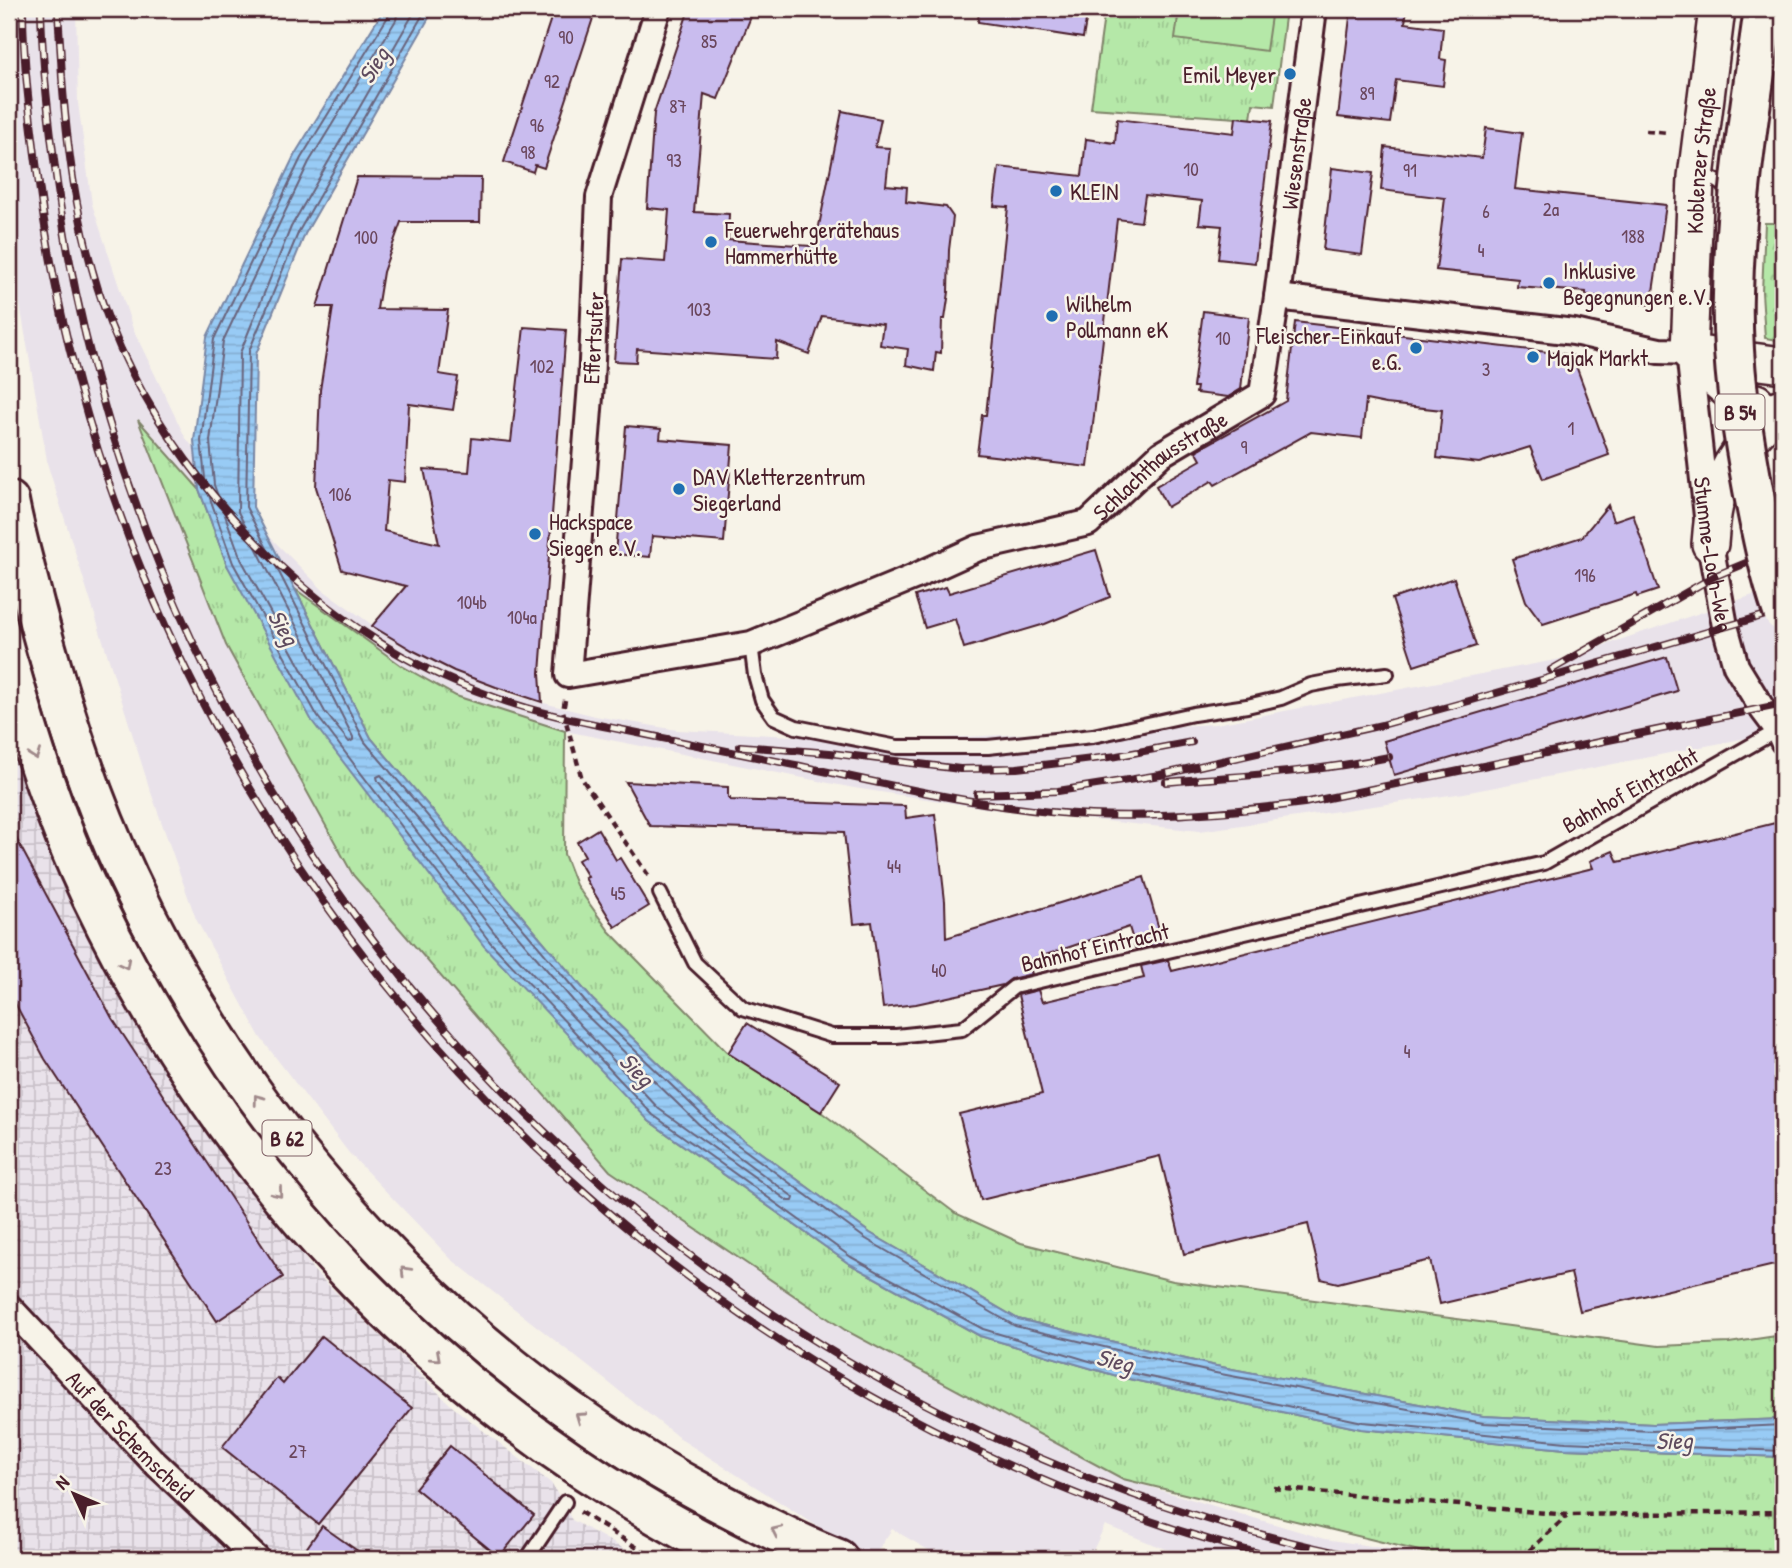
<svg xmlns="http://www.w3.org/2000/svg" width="1792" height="1568" font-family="'Patrick Hand',sans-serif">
	<defs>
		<pattern id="industrial-grid" width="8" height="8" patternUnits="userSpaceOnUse" patternTransform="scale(1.75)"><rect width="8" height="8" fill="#e9e2ea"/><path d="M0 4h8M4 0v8" fill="none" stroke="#c9c1c9"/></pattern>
		<pattern id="grass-tufts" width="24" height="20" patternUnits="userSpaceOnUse" patternTransform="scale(1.75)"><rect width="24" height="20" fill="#b5e8a8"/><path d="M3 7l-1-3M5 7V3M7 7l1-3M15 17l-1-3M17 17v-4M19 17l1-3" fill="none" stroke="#9dc791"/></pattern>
		<pattern id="forest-crowns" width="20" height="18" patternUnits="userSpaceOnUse" patternTransform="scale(1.75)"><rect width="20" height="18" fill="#b5e8a8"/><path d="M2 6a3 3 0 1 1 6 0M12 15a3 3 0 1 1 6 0" fill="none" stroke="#9dc791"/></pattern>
		<pattern id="water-rules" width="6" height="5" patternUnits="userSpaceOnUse" patternTransform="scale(1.75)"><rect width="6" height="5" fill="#98cbf5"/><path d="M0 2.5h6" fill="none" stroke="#84aed2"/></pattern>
	</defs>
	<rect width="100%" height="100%" fill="#f7f3e8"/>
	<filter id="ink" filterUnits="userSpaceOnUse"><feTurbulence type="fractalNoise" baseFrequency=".0143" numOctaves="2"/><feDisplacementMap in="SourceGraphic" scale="14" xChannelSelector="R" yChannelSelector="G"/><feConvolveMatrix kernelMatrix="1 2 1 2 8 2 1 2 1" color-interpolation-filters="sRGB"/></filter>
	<g filter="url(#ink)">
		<polygon fill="#e9e2ea" points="9,9 76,9 78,103 92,204 133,329 185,437 245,512 323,590 401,645 504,693 595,716 677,730 885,741 1216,724 1566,658 1783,585 1783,731 1464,793 1200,831 992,809 854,788 565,731 456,697 402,666 295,589 199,489 139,423 226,645 353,875 610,1171 1123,1479 1325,1539 1455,1559 1200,1559 1165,1549 1105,1525 1089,1559 1031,1559 1020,1554 1017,1559 944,1559 892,1529 872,1559 869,1559 682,1440 451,1259 349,1153 260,1037 196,919 149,787 48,466 9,241"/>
		<polygon fill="url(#industrial-grid)" points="9,727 183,1086 314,1271 454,1408 551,1483 572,1520 642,1559 9,1559"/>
		<g fill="url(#grass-tufts)" stroke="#80846a" stroke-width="2">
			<polygon points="1105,9 1286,9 1274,106 1253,104 1251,119 1091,108"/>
			<polygon points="138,420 199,489 227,565 649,1121 848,1263 980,1336 1124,1378 1361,1429 1565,1449 1783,1457 1783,1559 1452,1559 1123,1479 845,1330 610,1171 353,875 226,645"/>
			<polygon points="295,589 402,666 456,696 565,731 564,854 576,885 609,931 728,1053 821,1112 955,1213 1021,1243 1173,1281 1659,1346 1729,1343 1783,1335 1783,1419 1653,1424 1483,1416 1211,1365 1018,1319 870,1233 723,1125 592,999 371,738"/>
		</g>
		<polygon fill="url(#forest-crowns)" stroke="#80846a" stroke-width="2" points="1765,223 1783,223 1783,341 1765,338 1762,292"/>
		<polygon fill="#b5e8a8" stroke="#80846a" stroke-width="2" points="1179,9 1272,9 1266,51 1175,39"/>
		<polygon fill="url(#water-rules)" stroke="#7986a4" stroke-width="2" points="384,9 434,9 305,234 256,354 253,507 371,738 592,999 723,1125 870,1233 1018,1319 1211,1365 1483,1416 1653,1424 1783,1419 1783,1457 1565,1449 1361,1429 1124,1378 980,1336 848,1263 649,1121 484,946 312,721 227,565 199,489 194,441 207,337 295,154"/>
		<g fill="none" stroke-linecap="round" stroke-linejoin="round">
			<g stroke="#69647c" stroke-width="2">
				<polyline points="390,9 389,15 301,158 214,339 201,441 206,487 233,563 318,717 490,942 653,1115 851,1257 983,1329 1126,1372 1363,1422 1566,1442 1783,1451"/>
				<polyline points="398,9 396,20 309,162 223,341 210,441 214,485 241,559 325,712 349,742 353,740 353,737 238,512 240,353 291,227 416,9"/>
				<polyline points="426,9 299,231 249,351 246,507 365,742 587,1004 719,1131 866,1239 1015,1326 1210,1372 1483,1423 1653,1431 1783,1425"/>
				<polygon points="381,775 581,1010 712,1137 792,1196 794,1198 793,1201 788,1201 659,1109 497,936 378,781 377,777"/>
			</g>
		</g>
		<g fill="#c9bcee" stroke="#4a1f2b" stroke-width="2">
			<polygon points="554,9 596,9 544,168 535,165 533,172 504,162"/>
			<polygon points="689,9 754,9 718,99 704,94 694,212 729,214 728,240 811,246 819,226 842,111 881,119 875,147 890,148 886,185 907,187 906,202 946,207 953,217 949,250 948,292 949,292 945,319 942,319 941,353 936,352 934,371 906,365 908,349 880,345 883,324 822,316 809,354 777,342 776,359 637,349 636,362 614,361 622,259 665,262 669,210 647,208 654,113"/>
			<polygon points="979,9 1088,9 1083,38 978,22"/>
			<polygon points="1351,9 1407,9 1405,23 1443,28 1440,59 1446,60 1443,86 1396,80 1390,123 1338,117"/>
			<polygon points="1236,117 1272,121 1255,263 1218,259 1222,226 1199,224 1202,201 1145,195 1141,222 1117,219 1088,467 977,454 982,415 986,415 1008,207 994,206 999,167 1082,176 1086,139 1115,143 1117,119 1234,133"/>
			<polygon points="1486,128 1522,133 1515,189 1666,205 1651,305 1586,295 1586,292 1517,287 1518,279 1436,270 1445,198 1381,190 1385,147 1482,158"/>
			<polygon points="1332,168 1373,173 1362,255 1323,250"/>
			<polygon points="357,177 481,178 480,222 401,222 383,272 377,309 448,310 439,374 458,377 453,410 409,404 405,482 388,480 384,531 439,544 424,469 469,472 472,438 511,442 524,327 566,330 540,673 542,702 496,687 454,671 412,650 372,626 406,586 342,570 316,487 320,390 333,307 317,307"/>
			<polygon points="1203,311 1249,317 1241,389 1228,397 1196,393 1197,387 1193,387"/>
			<polygon points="1295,322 1572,355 1609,455 1543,479 1530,447 1479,463 1437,458 1442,410 1386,404 1366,400 1362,438 1311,432 1215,485 1212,481 1167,507 1156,486 1201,460 1196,451 1286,401"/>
			<polygon points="626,426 661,429 660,439 732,445 724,542 652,536 650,557 615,554"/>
			<polygon points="1608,505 1613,521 1633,514 1658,590 1637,597 1636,594 1543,624 1526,601 1512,559 1582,537"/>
			<polygon points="1096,550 1110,597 1045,624 964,648 955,619 925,628 915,596 946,587 949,593"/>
			<polygon points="1454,578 1476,646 1414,666 1392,599"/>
			<polygon points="1667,657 1677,691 1394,775 1384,741"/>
			<polygon points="626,782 728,787 728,798 730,798 730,800 905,806 906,818 935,814 945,901 946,938 1144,877 1163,943 1136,950 1129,927 1028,961 1032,974 1011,979 1003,985 916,1004 883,1008 872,922 854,924 844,832 650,826"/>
			<polygon points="1783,821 1783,1263 1580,1311 1571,1273 1440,1304 1430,1260 1338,1283 1321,1279 1308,1224 1184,1254 1160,1156 981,1200 959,1114 1042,1094 1018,995 1038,990 1042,1002 1144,978 1141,966 1168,960 1172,971 1593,868 1590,861 1613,851 1618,862"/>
			<polygon points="9,825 112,1018 283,1277 217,1321 45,1059 9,992"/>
			<polygon points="598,829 616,860 620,858 649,906 615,927 585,878 588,877 578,860 585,856 577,842"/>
			<polygon points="747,1023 840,1082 821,1112 728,1053"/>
			<polygon points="322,1336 412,1408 318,1524 222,1447 277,1378 283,1384"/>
			<polygon points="450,1446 534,1515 499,1557 415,1488"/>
			<polygon points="322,1526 369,1559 299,1559"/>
		</g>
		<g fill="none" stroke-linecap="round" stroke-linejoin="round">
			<g stroke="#4a1f2b" stroke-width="18">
				<g id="lane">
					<path d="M1697,177C1712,178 1726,180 1727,197"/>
					<polyline points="751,644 755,675 762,700 774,717 796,727 897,747 988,747 1093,736 1193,714 1247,706 1281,698 1311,685 1337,680 1387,674"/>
					<polyline points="660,893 695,963 743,1008 832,1036 896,1036 962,1029 1014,987 1544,863 1778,730"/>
					<polyline points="527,1559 565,1502"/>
				</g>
			</g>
			<g stroke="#4a1f2b" stroke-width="30">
				<g id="street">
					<path id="s1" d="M658,9L599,197L591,384L568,675L751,644L914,577L978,548L1088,523L1161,454L1262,394L1277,297L1314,9"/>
					<path id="s2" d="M1277,297L1574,332L1659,351L1689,352L1710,544L1725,626L1736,666L1763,710L1778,730L1783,741"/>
					<path id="s3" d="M9,1307L151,1459L257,1559"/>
				</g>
			</g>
			<g stroke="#4a1f2b" stroke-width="40">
				<g id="secondary">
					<path id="s4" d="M1689,352L1696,177L1717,9"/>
					<polyline points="1689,352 1707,372 1735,396 1756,402"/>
					<polyline points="1706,355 1783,365"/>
					<path d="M1710,544C1711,531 1712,517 1715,505C1725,464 1750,437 1779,408"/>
				</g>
			</g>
			<g stroke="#4a1f2b" stroke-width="44">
				<path id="highway" d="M9,501C16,538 27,574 36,611C60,701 88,792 128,877C249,1139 456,1362 711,1498C753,1520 795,1542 838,1559"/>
			</g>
			<g stroke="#4a1f2b" stroke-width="4.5" stroke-dasharray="7 5" stroke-linecap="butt">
				<polyline points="1646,131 1669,133"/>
				<polyline points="565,700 563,711 582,779 650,878"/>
				<polyline points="1274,1488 1568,1515 1783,1512"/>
				<polyline points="580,1512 644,1552 659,1559"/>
				<polyline points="1520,1559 1567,1516"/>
			</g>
			<use href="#lane" stroke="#f7f3e8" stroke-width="12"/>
			<use href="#street" stroke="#f7f3e8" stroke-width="24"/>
			<use href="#secondary" stroke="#f7f3e8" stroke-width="35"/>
			<use href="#highway" stroke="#f7f3e8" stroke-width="38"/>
			<g stroke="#4a1f2b" stroke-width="8">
				<g id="rail">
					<path d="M23,9C23,62 30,116 37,170C105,731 485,1228 997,1460C1089,1502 1184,1536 1282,1559"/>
					<path d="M41,9C42,56 47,105 53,152C64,245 82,333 109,422C284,1005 772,1441 1367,1559"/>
					<path d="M58,9C59,31 61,54 62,77C68,161 80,247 111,326C160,450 264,569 376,640C411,663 452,682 491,696C533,712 578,721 623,730C676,741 728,751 781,762C883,783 987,810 1091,815C1163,818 1233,812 1304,803L1783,704"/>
					<polyline points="1551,670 1715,576 1758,558 1783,551"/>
					<polyline points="740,746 830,753 960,769 1017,768 1068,762 1117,756 1192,742"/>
					<path d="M1166,782C1241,776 1316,772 1389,757"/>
					<polyline points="977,794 1058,791 1160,775 1382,725 1469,701 1783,610"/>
				</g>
			</g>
			<use href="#rail" stroke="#f7f3e8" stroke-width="5" stroke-dasharray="16" stroke-linecap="butt"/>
			<g stroke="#4a1f2b" stroke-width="44" stroke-linecap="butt">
				<g id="highway-bridge">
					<path d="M1764,9C1751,103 1735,198 1733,294C1731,360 1741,424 1753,489C1761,531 1769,572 1783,612"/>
					<path d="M9,666C31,744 56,823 91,896C231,1187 449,1415 738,1559"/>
				</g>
			</g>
			<use href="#highway-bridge" stroke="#f7f3e8" stroke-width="38"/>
		</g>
		<defs><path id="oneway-chevron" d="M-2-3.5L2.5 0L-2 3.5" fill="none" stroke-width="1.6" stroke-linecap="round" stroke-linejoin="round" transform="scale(1.75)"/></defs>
		<g stroke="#a0898a">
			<use href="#oneway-chevron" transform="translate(35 755) rotate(70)"/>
			<use href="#oneway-chevron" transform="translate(125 964) rotate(63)"/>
			<use href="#oneway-chevron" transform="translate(258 1099) rotate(-127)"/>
			<use href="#oneway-chevron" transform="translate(278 1193) rotate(50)"/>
			<use href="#oneway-chevron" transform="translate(405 1271) rotate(-134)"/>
			<use href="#oneway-chevron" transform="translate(436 1357) rotate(42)"/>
			<use href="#oneway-chevron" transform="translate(580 1417) rotate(-145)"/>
			<use href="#oneway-chevron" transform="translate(776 1531) rotate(-155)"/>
		</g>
	</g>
	<g fill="#1f6fb2" stroke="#f7f3e8" stroke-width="2.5">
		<circle cx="1290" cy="74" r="7"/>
		<circle cx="1056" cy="191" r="7"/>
		<circle cx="711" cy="242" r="7"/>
		<circle cx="1549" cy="283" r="7"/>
		<circle cx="1052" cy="316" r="7"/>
		<circle cx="1416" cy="348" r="7"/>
		<circle cx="1533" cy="357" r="7"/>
		<circle cx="679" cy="489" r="7"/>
		<circle cx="535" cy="534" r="7"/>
	</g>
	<g text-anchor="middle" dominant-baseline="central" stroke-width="5" stroke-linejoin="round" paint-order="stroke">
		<g font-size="19" fill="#6a465c">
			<text x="566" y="37">90</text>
			<text x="709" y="41">85</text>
			<text x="552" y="81">92</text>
			<text x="1367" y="93">89</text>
			<text x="678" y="106">87</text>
			<text x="537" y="125">96</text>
			<text x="528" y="152">98</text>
			<text x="674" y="160">93</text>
			<text x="1191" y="169">10</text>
			<text x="1410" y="170">91</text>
			<text x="1551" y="209">2a</text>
			<text x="1486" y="211">6</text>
			<text x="1633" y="236">188</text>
			<text x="366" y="237">100</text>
			<text x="1481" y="250">4</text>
			<text x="699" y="309">103</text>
			<text x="1223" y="338">10</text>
			<text x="542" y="366">102</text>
			<text x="1486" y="369">3</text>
			<text x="1571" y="428">1</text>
			<text x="1244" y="447">9</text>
			<text x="340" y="494">106</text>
			<text x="1585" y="575">196</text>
			<text x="472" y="602">104b</text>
			<text x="522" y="617">104a</text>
			<text x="894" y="866">44</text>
			<text x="618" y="893">45</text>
			<text x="939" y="970">40</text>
			<text x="1407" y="1051">4</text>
			<text x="163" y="1168">23</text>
			<text x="298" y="1451">27</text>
		</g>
		<g fill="#f7f3e8" stroke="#7e5f64" stroke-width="2">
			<rect x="1715.5" y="394.5" width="49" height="35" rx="5"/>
			<rect x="262.5" y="1120.5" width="49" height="35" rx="5"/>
		</g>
		<g font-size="21" font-weight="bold" fill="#4a1f2b">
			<text x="1740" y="412">B 54</text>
			<text x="287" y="1138">B 62</text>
		</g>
		<g font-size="23" fill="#4a1f2b" stroke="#f7f3e8" text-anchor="start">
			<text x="1276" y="74" text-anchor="end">Emil Meyer</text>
			<text x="1070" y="191">KLEIN</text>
			<text x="725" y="229">Feuerwehrgerätehaus<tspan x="725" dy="26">Hammerhütte</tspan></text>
			<text x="1563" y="270">Inklusive<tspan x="1563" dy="26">Begegnungen e.V.</tspan></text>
			<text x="1066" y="303">Wilhelm<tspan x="1066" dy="26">Pollmann eK</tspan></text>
			<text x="1402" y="335" text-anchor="end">Fleischer-Einkauf<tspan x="1402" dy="26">e.G.</tspan></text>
			<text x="1547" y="357">Majak Markt</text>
			<text x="693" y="476">DAV Kletterzentrum<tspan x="693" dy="26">Siegerland</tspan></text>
			<text x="549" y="521">Hackspace<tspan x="549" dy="26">Siegen e.V.</tspan></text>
		</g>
		<g font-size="23" fill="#4a1f2b" stroke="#f7f3e8">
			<text stroke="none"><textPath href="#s1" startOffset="1682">Wiesenstraße</textPath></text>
			<text stroke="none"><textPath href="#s4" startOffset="192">Koblenzer Straße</textPath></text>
			<text transform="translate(593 338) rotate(-87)">Effertsufer</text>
			<text stroke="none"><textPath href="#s1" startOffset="1314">Schlachthausstraße</textPath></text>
			<text stroke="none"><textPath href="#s2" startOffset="620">Stumme-Loch-Weg</textPath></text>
			<text transform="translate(1630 790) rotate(-29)">Bahnhof Eintracht</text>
			<text transform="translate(1095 947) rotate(-13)">Bahnhof Eintracht</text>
			<text stroke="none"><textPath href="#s3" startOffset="177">Auf der Schemscheid</textPath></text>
		</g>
		<g font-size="24" font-style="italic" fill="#5e4a5e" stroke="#f7f3e8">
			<text transform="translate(373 65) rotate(-58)">Sieg</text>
			<text transform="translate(284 627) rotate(60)">Sieg</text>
			<text transform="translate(637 1069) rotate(45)">Sieg</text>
			<text transform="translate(1115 1360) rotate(14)">Sieg</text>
			<text transform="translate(1674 1440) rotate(-1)">Sieg</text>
		</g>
	</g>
	<rect width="1792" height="1568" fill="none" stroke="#f7f3e8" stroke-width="35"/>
	<rect x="18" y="18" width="1757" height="1533" fill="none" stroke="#4a1f2b" stroke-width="2.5" filter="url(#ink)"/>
	<g transform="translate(74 1494) rotate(314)" stroke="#f7f3e8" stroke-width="5" paint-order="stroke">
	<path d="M0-5L12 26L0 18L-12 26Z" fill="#4a1f2b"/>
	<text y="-10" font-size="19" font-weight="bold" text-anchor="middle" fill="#4a1f2b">N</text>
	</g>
</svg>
